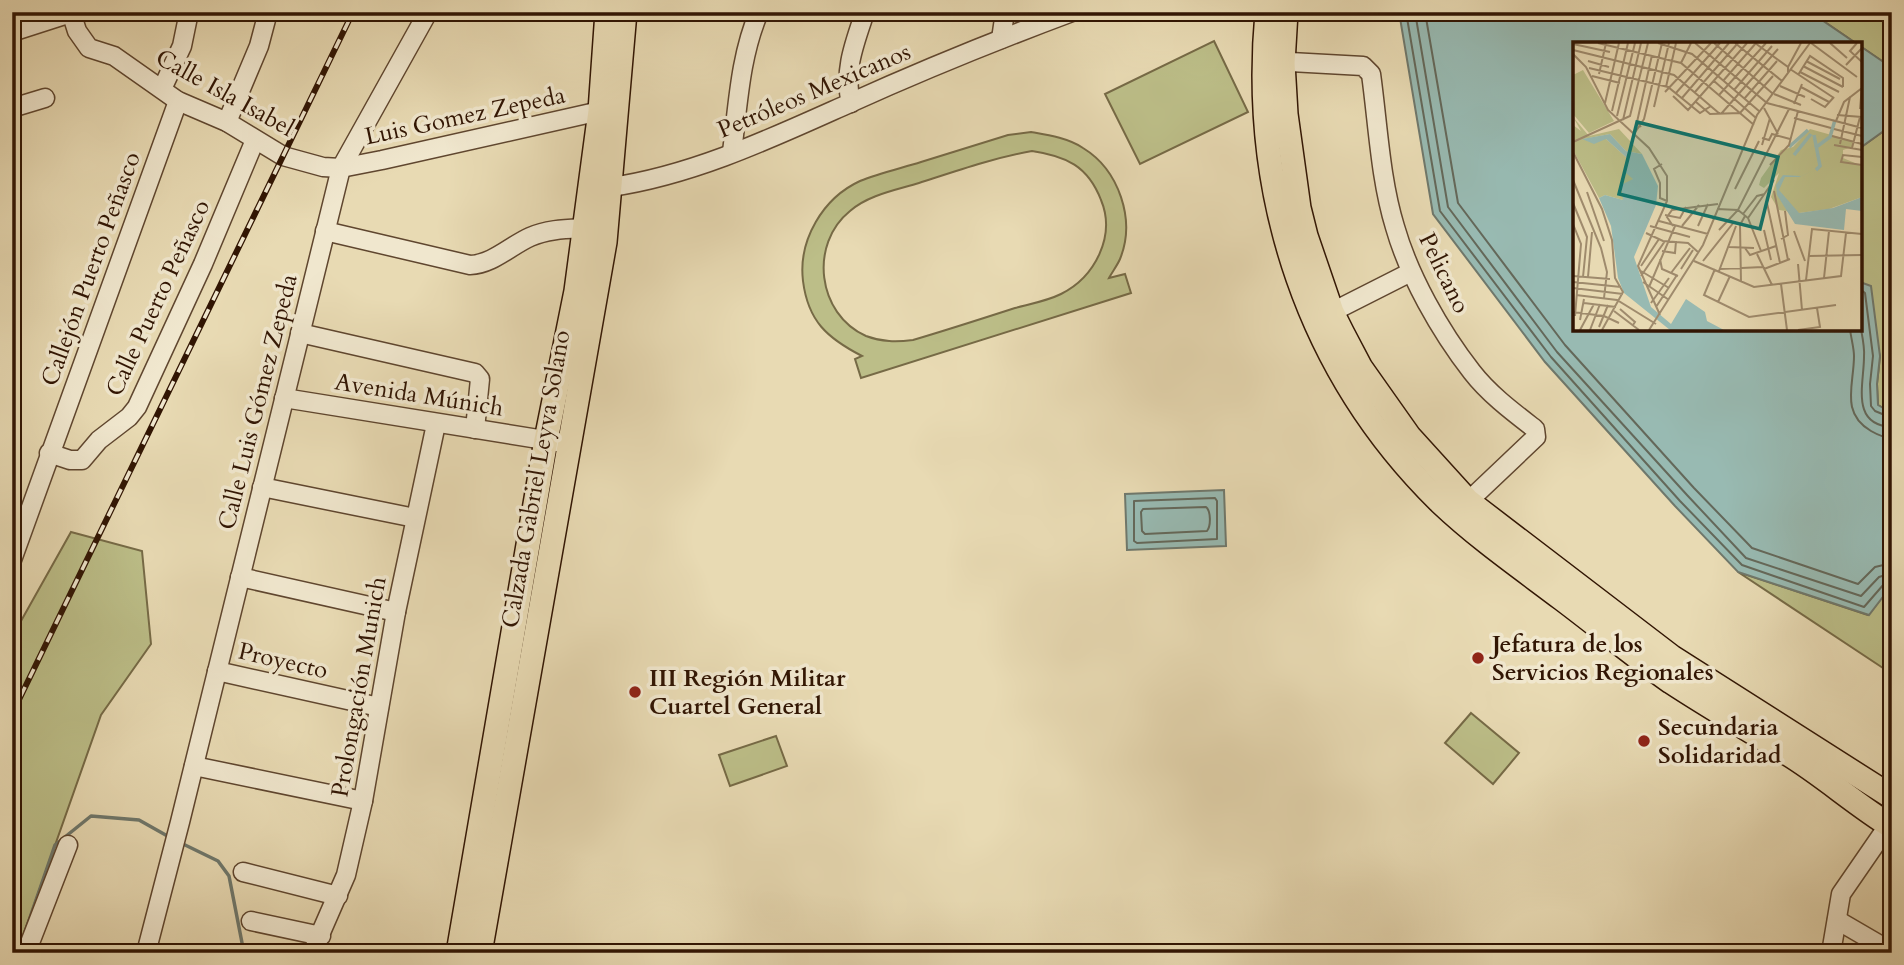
<svg xmlns="http://www.w3.org/2000/svg" width="1904" height="965" font-family="Cardo,serif">
	<rect width="100%" height="100%" fill="#e8dab3"/>
	<filter id="stains"><feTurbulence type="fractalNoise" baseFrequency=".00286" numOctaves="4"/><feColorMatrix values="0 0 0 0 .2 0 0 0 0 .09 0 0 0 0 .02 0 0 0 .5 -.17"/></filter>
	<radialGradient id="worn" r=".72"><stop offset=".6" stop-color="#630" stop-opacity="0"/><stop offset="1" stop-color="#630" stop-opacity=".3"/></radialGradient>
	<g fill="#bcbe88" stroke="#766a46" stroke-width="2" fill-rule="evenodd">
		<polygon points="1820,12 1892,12 1892,89 1885,63 1819,18"/>
		<polygon points="1214,41 1248,112 1140,164 1105,94"/>
		<polygon points="1892,125 1892,416 1891,413 1878,405 1877,384 1880,356 1860,282 1860,148"/>
		<path d="M1031,132C1048,135 1068,138 1083,148C1119,170 1136,220 1120,259C1117,266 1112,272 1109,278L1125,274L1131,293L861,378L855,359L862,356C827,338 808,321 803,281C798,240 823,198 860,181C879,173 902,168 921,162C950,153 979,144 1008,135ZM1032,151C1066,156 1088,166 1101,200C1116,236 1095,277 1061,294C1047,301 1030,304 1015,308C981,319 947,330 913,340C896,342 882,342 866,336C817,314 809,244 850,211C868,195 896,190 919,183C956,171 993,158 1032,151Z"/>
		<polygon points="71,532 142,551 151,644 101,715 17,953 12,953 12,637"/>
		<polygon points="1738,572 1868,615 1892,585 1892,674"/>
		<polygon points="1471,713 1519,753 1493,784 1445,743"/>
		<polygon points="776,736 787,766 730,786 719,755"/>
	</g>
	<g fill="#98bab2" stroke="#6f786c" stroke-width="2">
		<polygon points="1399,12 1820,12 1819,18 1857,44 1575,44 1575,329 1860,329 1860,282 1871,286 1880,356 1877,384 1878,405 1892,413 1892,585 1869,615 1738,572 1675,506 1545,362 1433,214"/>
		<polygon points="1860,46 1885,63 1892,89 1892,125 1860,148"/>
		<polygon points="1224,490 1226,546 1127,550 1125,494"/>
	</g>
	<g fill="none" stroke-linecap="round" stroke-linejoin="round">
		<g stroke="#64685a" stroke-width="2">
			<polyline points="1406,12 1440,211 1551,357 1680,501 1742,565 1864,607 1884,584 1892,582"/>
			<polyline points="1415,12 1448,207 1557,352 1687,495 1746,558 1861,596 1879,577 1892,573"/>
			<polyline points="1425,12 1458,203 1565,345 1694,488 1752,548 1858,584 1875,567 1892,563"/>
			<polyline points="1860,289 1865,293 1873,356 1870,384 1871,406 1875,411 1892,418"/>
			<path d="M1860,324C1862,335 1865,347 1864,357C1864,384 1850,425 1892,427"/>
			<path d="M1850,329C1851,338 1854,348 1854,356C1854,385 1840,413 1871,431C1878,435 1884,438 1892,438"/>
			<polygon points="1215,498 1217,501 1217,539 1137,543 1134,541 1134,501"/>
			<path d="M1206,507C1211,511 1211,526 1207,531L1145,534L1142,531L1141,512L1143,509Z"/>
		</g>
		<g stroke="#6f786c" stroke-width="3.5">
			<polyline points="181,843 218,861 229,876 244,953"/>
			<polyline points="24,935 55,845 91,816 139,820 171,838"/>
		</g>
		<g stroke="#5f462f" stroke-width="21">
			<g id="minor">
				<polyline points="71,12 77,31 89,48 114,56 178,101 227,122 283,156 323,167 341,168 382,160 600,111"/>
				<polyline points="12,32 71,13"/>
				<polyline points="1001,39 1005,12"/>
				<path d="M1272,61L1363,66L1371,74C1378,124 1380,178 1395,227C1409,276 1440,331 1472,372C1489,394 1513,412 1535,429L1536,437L1459,510"/>
				<polyline points="162,89 182,46 189,12"/>
				<path d="M851,103C843,71 855,42 865,12"/>
				<polyline points="12,108 45,98"/>
				<polyline points="227,122 259,46 268,12"/>
				<path d="M732,152C738,105 740,56 759,12"/>
				<path d="M611,187C694,175 774,137 850,103C923,70 997,40 1072,12"/>
				<path d="M325,231L470,265C493,264 510,246 530,237C548,229 567,229 586,228"/>
				<polyline points="1332,312 1411,272"/>
				<polyline points="300,333 475,373 480,379 475,429"/>
				<polyline points="284,398 557,442"/>
				<polyline points="49,453 70,460 82,460 99,440 129,417 137,407 203,264 255,140"/>
				<polyline points="262,487 415,518"/>
				<polyline points="12,560 178,101"/>
				<polyline points="240,577 396,612"/>
				<polyline points="217,671 379,707"/>
				<polyline points="194,766 363,801"/>
				<polyline points="243,872 338,896"/>
				<polyline points="1837,920 1892,952"/>
				<polyline points="251,921 321,936"/>
				<polyline points="26,953 68,845"/>
				<polyline points="146,953 180,822 341,168 428,12"/>
				<polyline points="312,953 346,875 363,801 396,612 436,424"/>
				<polyline points="1831,953 1841,894 1892,820"/>
			</g>
		</g>
		<g stroke="#311503" stroke-width="26">
			<g id="major">
				<path d="M1267,12C1250,196 1308,373 1441,503C1478,538 1521,568 1562,599C1598,626 1634,656 1671,682C1709,707 1749,730 1788,754C1824,776 1856,805 1892,827"/>
				<polyline points="1286,12 1283,63 1286,114 1299,208 1306,236 1332,312 1342,332 1361,368 1409,436 1468,501 1672,657 1892,797"/>
				<polyline points="458,953 546,440 576,291 600,111 607,12"/>
				<polyline points="480,953 605,242 625,12"/>
			</g>
		</g>
		<use href="#minor" stroke="#f0e7ce" stroke-width="18"/>
		<use href="#major" stroke="#e8dab3" stroke-width="23"/>
		<g stroke="#311503" stroke-width="6">
			<polyline id="rail" points="12,714 353,12"/>
		</g>
		<use href="#rail" stroke="#f0e7ce" stroke-width="3.5" stroke-dasharray="10" stroke-linecap="butt"/>
	</g>
	<g fill="#8f2418" stroke="#f0e7ce" stroke-width="2.5">
		<circle cx="1478" cy="658" r="7"/>
		<circle cx="635" cy="692" r="7"/>
		<circle cx="1644" cy="741" r="7"/>
	</g>
	<g text-anchor="middle" dominant-baseline="central" stroke-width="7" stroke-linejoin="round" paint-order="stroke">
		<g font-size="24" fill="#311503" stroke="#f0e7ce">
			<text transform="translate(814 91) rotate(-23)">Petróleos Mexicanos</text>
			<text transform="translate(225 93) rotate(29)">Calle Isla Isabel</text>
			<text transform="translate(465 116) rotate(-12)">Luis Gomez Zepeda</text>
			<text transform="translate(91 269) rotate(-70)">Callejón Puerto Peñasco</text>
			<text transform="translate(1444 273) rotate(64)">Pelicano</text>
			<text transform="translate(158 298) rotate(-65)">Calle Puerto Peñasco</text>
			<text transform="translate(419 395) rotate(9)">Avenida Múnich</text>
			<text transform="translate(258 402) rotate(-76)">Calle Luis Gómez Zepeda</text>
			<text transform="translate(536 479) rotate(-80)">Calzada Gabriel Leyva Solano</text>
			<text transform="translate(283 661) rotate(13)">Proyecto</text>
			<text transform="translate(359 687) rotate(-80)">Prolongación Munich</text>
		</g>
		<g font-size="24" font-weight="bold" fill="#311503" stroke="#f0e7ce" text-anchor="start">
			<text x="1492" y="644">Jefatura de los<tspan x="1492" dy="28">Servicios Regionales</tspan></text>
			<text x="649" y="678">III Región Militar<tspan x="649" dy="28">Cuartel General</tspan></text>
			<text x="1658" y="727">Secundaria<tspan x="1658" dy="28">Solidaridad</tspan></text>
		</g>
	</g>
	<g transform="translate(1573 42)">
		<rect width="289" height="289" fill="#e8dab3"/>
		<path d="M10,28L41,79L16,91L0,72V33ZM0,75L16,94L46,87L69,112L53,109L37,92L11,97H33L55,117L60,137L50,158L32,153L26,156L0,108V83L8,89ZM237,87L280,99L279,105L270,108V116L289,124V155L256,167L226,171L206,168L198,155L206,131L191,146L186,143L188,136L208,108L220,105Z" fill="#bcbe88"/>
		<path d="M37,92L53,109L69,112L85,144L83,163L61,215L78,265L98,282L113,257L132,270L134,279L151,288H97L51,251L45,236L38,184L26,156L32,153L50,158L48,143L60,137L53,131L55,117L33,97L21,102L9,97ZM242,128L226,135H212L206,148L226,171L260,166L289,155V169L273,167L271,188L222,182L204,153L203,143L210,133L228,134Z" fill="#98bab2"/>
		<path fill="none" stroke="#98bab2" stroke-width="3.5" d="M241,93L247,124L243,128M216,105L235,88M242,106L257,95L262,78M221,113L238,92"/>
		<path fill="none" stroke="#9f8b6d" stroke-width="2" d="M25,1L108,21L181,83M85,1L119,12L186,69M122,1L194,61L289,86M141,1L199,51M162,1L209,39M182,1L215,25V30M238,1L284,35M257,1L274,16M284,1L277,9L289,20M0,2L37,10M0,8L101,33L147,72M0,12L13,25L35,68L76,106L94,134V159L65,224L87,273M15,19L36,25M233,19L267,37M108,21L118,1M273,23L289,6M230,24L270,45M215,25L228,1M16,26L95,45L127,71L138,64M217,27L261,56M227,30L266,50M26,32L33,1M225,33L237,14L270,36V45M19,34L47,41M141,39L183,76M150,39L183,1M207,44L232,55M93,45L103,1M228,45L256,60M161,48L199,4M92,50L138,1M122,50L165,1M103,51L147,1M201,52L228,63M146,53L193,1M100,54L115,68L174,1M109,56L156,1M171,57L204,19M238,57L252,65L261,55M123,60L137,72L167,71L200,34M32,61L46,1M221,62L229,42M81,65L96,1M191,66L205,92M287,67L289,44M39,69L55,1M148,72L205,7M264,73L289,75M44,74L62,1M221,76L258,86M50,78L68,1M263,79L271,60L289,46M68,85L64,80L79,13M261,87L289,94M61,92L71,77L89,1M259,94L289,102M189,96L196,98L199,92L217,97M0,100L57,74L75,1M267,102L277,55M189,103L197,76M261,103L289,108M279,106L287,75M0,110L29,167L39,198L42,236L50,250L29,288M289,115L270,113L268,120L289,123M89,122L81,127L87,141V156L94,159M197,123L216,103L225,69M0,138L28,206L34,230L31,256M162,147L186,99M201,149L215,218M14,150L31,199M0,161L14,195L10,235M194,161L207,221M144,167L165,168L175,176L188,209M170,172L184,154L192,152M92,173L107,176L113,165M175,176L201,138M86,179L135,192M0,182L8,202L2,274M77,184L117,195M100,184L94,175L99,168L145,162M109,184L126,163M125,184L135,162M146,188L165,168L216,67M191,188L198,218M221,189L232,219M73,191L90,199L115,201L126,211M208,197L215,193L212,169M156,205L181,206M172,206L177,213L203,204M89,209L102,211L103,199M184,212L199,243M236,214L288,213M87,217L89,227L105,234M121,219L181,245L268,234L273,191M130,219L161,180M225,222L229,268M68,224L86,197M108,227L120,208M142,227L131,253L176,275L263,263M147,227L190,225M191,227L217,217M68,229L96,246M146,229L163,184M98,231L117,206M0,234L37,237M68,234L92,199M15,235L19,190M251,236L256,189M233,238L239,187L289,192M0,240L48,245M70,240L96,258M168,240L167,183L172,174M208,242L214,288M76,245L102,184M0,246L50,252M3,253L44,258L83,282M145,260L157,234M11,261L43,265M78,261L96,236M83,265L104,233M47,267L62,280L60,283M41,269L66,288M0,270L31,274L46,281M7,278L11,257M26,285L35,263M7,288L21,262M17,288L27,262M76,288L130,203L184,73L237,1M225,288L247,285L244,266"/>
		<path fill="#0f766e" fill-opacity="0.15" stroke="#0f766e" stroke-width="3.5" d="M64,80L205,115L187,187L46,152Z"/>
		<rect width="289" height="289" fill="none" stroke="#311503" stroke-width="3.5"/>
	</g>
	<rect width="1904" height="965" fill="none" stroke="#e8dab3" stroke-width="42"/>
	<rect x="14" y="14" width="1876" height="937" fill="none" stroke="#311503" stroke-width="3.5"/>
	<rect x="21" y="21" width="1862" height="923" fill="none" stroke="#311503" stroke-width="2"/>
	<rect width="100%" height="100%" filter="url(#stains)"/>
	<rect width="100%" height="100%" fill="url(#worn)"/>
</svg>
